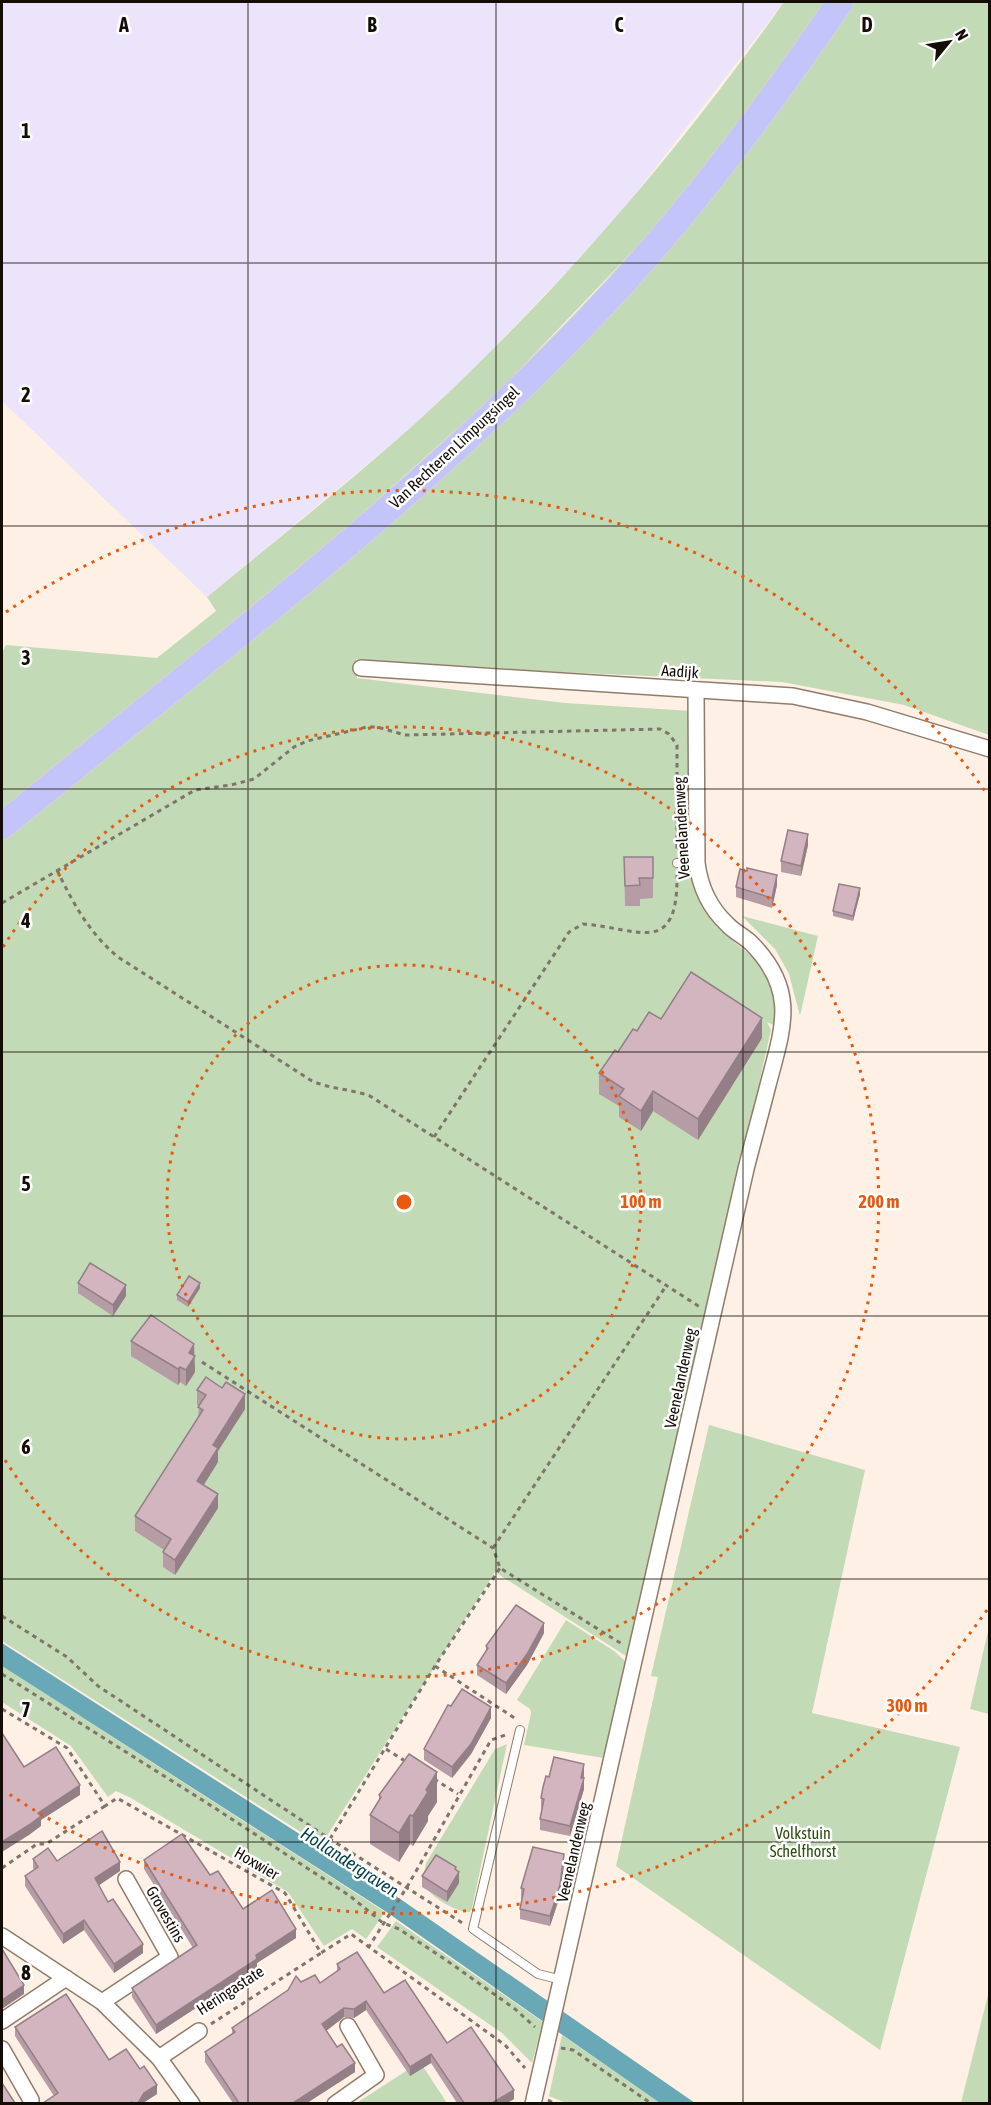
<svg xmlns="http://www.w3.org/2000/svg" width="991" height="2105" font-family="'Asap Condensed',sans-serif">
	<rect width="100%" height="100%" fill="#fef0e4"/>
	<polygon fill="#ece4fa" points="2,2 784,2 611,225 478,365 399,438 207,597 2,401"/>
	<g fill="#c2dab5">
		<path d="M784,2H827L722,146L653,230L499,391L346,528L2,812V653L6,645L157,658L216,611L207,597C299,521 394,448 478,364C591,253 693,131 784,2Z"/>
		<polygon points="851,2 989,2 989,735 904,705 782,682 561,672 356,659 357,678 565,703 692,711 709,913 721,931 756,960 770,985 776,1005 775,1026 767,1022 771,1030 629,1658 495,1572 321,1845 2,1641 2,837 472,447"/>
		<polygon points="742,916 818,936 800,1016 789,974 775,949"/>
		<polygon points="709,1425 865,1470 812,1713 960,1747 880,2050 616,1866 658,1677 651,1676"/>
		<polygon points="566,1620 614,1651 626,1662 604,1758 524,1745 531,1713 530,1709 517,1700"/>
		<polygon points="989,1627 989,1714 970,1709"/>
		<polygon points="2,1666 385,1912 366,1939 352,1929 324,1946 288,1892 131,1798 116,1791 108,1797 71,1746 2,1702"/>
		<path d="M507,1744L472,1908L470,1912C457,1913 427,1896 424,1882C423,1876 425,1869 426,1863L495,1749Z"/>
		<polygon points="396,1921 543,2022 532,2063 502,2033 377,1947"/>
		<polygon points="989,1991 989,2103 961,2103"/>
		<polygon points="562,2035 660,2103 566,2103 549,2096"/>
		<polygon points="420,2062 447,2103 355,2104"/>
	</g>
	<polygon fill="#69a8b7" points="2,1643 396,1896 695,2103 660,2103 385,1911 2,1666"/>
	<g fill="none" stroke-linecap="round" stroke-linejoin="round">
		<g stroke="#907c6a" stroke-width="10">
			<g id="service">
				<polyline points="677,863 697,863"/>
				<polyline points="520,1730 473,1929 538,1974 562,1980"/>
			</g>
		</g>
		<g stroke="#907c6a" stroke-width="18">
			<g id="minor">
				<polyline points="361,668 793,696 867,712 990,749"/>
				<polyline points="2,1936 102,2002 159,2058 192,2104"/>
				<polyline points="102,2002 170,1957 126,1879"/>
				<polyline points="2,2021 66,1978"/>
				<polyline points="2,2049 31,2100"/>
				<polyline points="159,2058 199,2031"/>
				<polyline points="335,2104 376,2075 348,2026"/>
				<path d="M533,2104L746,1169C753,1141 761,1113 768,1085C783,1028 798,991 752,944C744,936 734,932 727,924C710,908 700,887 697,863L696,690"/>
			</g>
		</g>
		<g stroke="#d5d3d2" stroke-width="28">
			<path id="primary" d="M2,826C201,663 411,505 590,318C683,221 764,113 840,2"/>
		</g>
		<g stroke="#7f756c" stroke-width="3" stroke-dasharray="4.5 4.5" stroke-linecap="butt">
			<path d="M57,870C73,903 89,933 118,957L312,1081C330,1089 351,1089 370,1096L700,1307"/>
			<polyline points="2,903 195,790 231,785 254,779 294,747 307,741 367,727 377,727 405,735 660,729 669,734 677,745 677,853"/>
			<path d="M434,1137L569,932L583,924C638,928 678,958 677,875"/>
			<polyline points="202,1362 493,1548 500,1568 622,1644"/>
			<polyline points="493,1548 666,1286"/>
			<polyline points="2,1616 67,1657 98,1686 330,1839 464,1924"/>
			<polyline points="435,1666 516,1719"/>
			<polyline points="2,1674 207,1803 350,1896 383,1923 399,1929 446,1960 515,2009 535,2027"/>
			<polyline points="2,1709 67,1748 105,1806 117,1798 285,1893 321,1953 351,1934 505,2045 525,2068"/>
			<polyline points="386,1749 405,1761"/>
			<polyline points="434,1779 458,1794"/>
			<polyline points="330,1839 435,1666 500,1568"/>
			<polyline points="2,1868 37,1844 46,1844 105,1806"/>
			<polyline points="368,1948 407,1887 491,1740 508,1734"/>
			<polyline points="211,2024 321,1953"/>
			<polyline points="561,2048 573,2050 652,2104"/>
			<polyline points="548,2100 555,2104"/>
		</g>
		<use href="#service" stroke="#fff" stroke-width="8"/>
		<use href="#minor" stroke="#fff" stroke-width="15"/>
		<use href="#primary" stroke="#c3c5fa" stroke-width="26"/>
	</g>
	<g fill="#b59ca5">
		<polygon points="808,845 801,876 781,872 781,861"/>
		<polygon points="624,857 653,878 653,898 640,899 640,906 625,906"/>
		<polygon points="747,871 777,885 772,908 736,897 736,887"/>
		<polygon points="860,894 853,921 833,916 833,911"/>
		<polygon points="661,1019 762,1038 698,1140 653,1111 641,1131 619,1117 619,1106 599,1094 599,1073 637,1031"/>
		<polygon points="78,1283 126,1296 113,1316 78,1293"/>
		<polygon points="200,1288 188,1307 177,1300 177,1295"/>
		<polygon points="131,1341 194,1356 195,1372 186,1386 180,1382 178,1385 131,1356"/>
		<polygon points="197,1390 245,1409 218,1451 218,1462 203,1485 218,1508 175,1575 163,1567 163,1552 164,1550 135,1531 135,1516 198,1418 199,1406 197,1405"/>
		<polygon points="544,1633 527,1665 506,1694 477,1675 477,1665 486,1652 486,1646"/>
		<polygon points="451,1706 491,1718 471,1754 452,1778 424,1760 424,1749"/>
		<polygon points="584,1774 584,1789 570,1836 540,1830 540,1819 542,1809 541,1809 541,1798"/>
		<polygon points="379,1795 437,1802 428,1816 428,1821 413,1846 410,1844 399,1862 370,1844 370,1815 379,1802"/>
		<polygon points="33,1859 57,1861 120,1871 99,1885 108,1902 143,1953 114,1973 84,1930 63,1944 25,1886 25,1876 34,1870 33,1868"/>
		<polygon points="144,1860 210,1875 243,1909 296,1938 257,1963 257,1968 156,2034 132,1997 132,1988 193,1948 144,1869"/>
		<polygon points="564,1864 560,1896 550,1926 520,1919 520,1909 522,1899 521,1899 521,1888"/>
		<polygon points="456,1870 459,1883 447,1902 422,1887 422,1876"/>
		<polygon points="337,1964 384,1993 447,2043 514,2099 507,2103 457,2103 431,2063 410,2076 366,2010 354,2018 344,2017 326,2031 355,2072 307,2103 233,2103 205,2062 205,2052 232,2035 232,2028 301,1982 320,1983 337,1971"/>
		<polygon points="15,2027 109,2060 157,2094 143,2103 43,2103 54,2096 15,2036"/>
	</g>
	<g fill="#947f86">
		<polygon points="808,834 808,845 801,876 801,866"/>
		<polygon points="777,875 777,885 772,908 772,898"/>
		<polygon points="860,888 860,894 853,921 853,916"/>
		<polygon points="762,1018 762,1038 698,1140 698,1119"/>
		<polygon points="653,1091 653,1111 641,1131 641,1111"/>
		<polygon points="200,1283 200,1288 188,1307 188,1302"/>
		<polygon points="126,1285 126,1296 113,1316 113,1305"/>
		<polygon points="194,1344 195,1372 186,1386 186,1370 189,1353"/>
		<polygon points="180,1367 180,1382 178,1385 178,1369"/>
		<polygon points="245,1394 245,1409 218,1451 218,1462 197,1496 197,1481 213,1445"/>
		<polygon points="218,1494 218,1508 175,1575 175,1560"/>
		<polygon points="544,1623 544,1633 527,1665 506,1694 506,1683"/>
		<polygon points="491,1707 491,1718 471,1754 452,1778 452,1767"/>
		<polygon points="584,1764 584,1774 582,1784 584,1778 584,1789 570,1836 570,1826"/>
		<polygon points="437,1772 437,1802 428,1816 428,1821 413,1846 413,1816 426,1790"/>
		<polygon points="80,1785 80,1795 41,1820 41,1826 29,1835 2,1852 2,1842 38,1813"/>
		<polygon points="410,1815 410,1844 399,1862 399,1833"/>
		<polygon points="564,1854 564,1864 560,1896 550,1926 550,1916"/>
		<polygon points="120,1862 120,1871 95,1888 95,1878"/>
		<polygon points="456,1867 456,1877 459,1872 459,1883 447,1902 447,1892"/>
		<polygon points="84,1920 84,1930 63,1944 63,1934"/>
		<polygon points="296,1929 296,1938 257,1963 257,1968 156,2034 156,2025 256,1955"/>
		<polygon points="143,1944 143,1953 114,1973 114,1964"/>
		<polygon points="24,1985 24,1994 2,2009 2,2000"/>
		<polygon points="366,2001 366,2010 354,2018 354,2009"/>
		<polygon points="344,2008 344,2017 322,2034 322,2024"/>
		<polygon points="431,2054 431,2063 410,2076 410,2067"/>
		<polygon points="355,2063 355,2072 307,2103 293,2103"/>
		<polygon points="157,2085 157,2094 143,2103 138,2103 144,2093"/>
		<polygon points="514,2090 514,2099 507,2103 492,2103"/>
	</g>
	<g fill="#d3b5c0" stroke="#947f86" stroke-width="1.5">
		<polygon points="788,830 808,834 801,866 781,861"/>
		<polygon points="624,857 653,857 653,878 639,878 640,885 625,886"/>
		<polygon points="747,868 777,875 772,898 736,887 740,869 747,871"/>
		<polygon points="839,884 860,888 853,916 833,911"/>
		<polygon points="691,972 762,1018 698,1119 653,1091 641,1111 619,1096 624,1089 599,1073 615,1050 618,1052 633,1029 637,1031 649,1012 661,1019"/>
		<polygon points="90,1263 126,1285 113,1305 78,1283"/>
		<polygon points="189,1276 200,1283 188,1302 177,1295"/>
		<polygon points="151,1315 194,1344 189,1353 195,1356 186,1370 180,1367 178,1369 131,1341"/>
		<polygon points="206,1377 222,1388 226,1382 245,1394 213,1445 218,1448 197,1481 218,1494 175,1560 163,1552 171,1539 135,1516 203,1410 198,1407 206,1395 197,1390"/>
		<polygon points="516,1605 544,1623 527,1654 506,1683 477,1665 488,1648 486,1646"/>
		<polygon points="462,1689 491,1707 471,1744 452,1767 424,1749 448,1705 451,1706"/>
		<polygon points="2,1733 24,1767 56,1747 80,1785 38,1813 41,1816 29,1825 2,1842"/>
		<polygon points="409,1754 437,1772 426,1790 428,1792 413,1816 410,1815 399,1833 370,1815 381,1797 379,1795"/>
		<polygon points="554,1757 584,1764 581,1778 584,1778 570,1826 540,1819 544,1799 541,1798 543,1787 546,1776 549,1777"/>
		<polygon points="102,1831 120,1862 95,1878 108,1902 113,1899 143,1944 114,1964 84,1920 63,1934 25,1876 38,1867 33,1859 48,1848 57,1861"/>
		<polygon points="182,1834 210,1875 218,1871 243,1909 272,1890 296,1929 256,1955 257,1959 156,2025 132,1988 197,1945 144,1860"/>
		<polygon points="533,1847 564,1854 560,1885 550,1916 520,1909 524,1889 521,1888"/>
		<polygon points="436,1855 456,1867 455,1869 459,1872 447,1892 422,1876"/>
		<polygon points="2,1949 24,1985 2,2000"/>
		<polygon points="357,1952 384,1993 405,1980 447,2043 471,2027 514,2090 492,2103 464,2103 431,2054 410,2067 366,2001 354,2009 344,2008 322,2024 337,2047 342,2044 355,2063 293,2103 239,2103 205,2052 235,2032 232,2028 288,1990 296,1976 301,1982 315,1975 320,1983 340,1969 337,1964"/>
		<polygon points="66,1994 109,2060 126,2049 140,2069 144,2066 157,2085 144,2093 138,2103 133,2103 132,2102 129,2103 43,2103 58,2093 15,2027"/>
		<polygon points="2,2083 15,2103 2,2103"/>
	</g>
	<path fill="none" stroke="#140d06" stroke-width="1.5" stroke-opacity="0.55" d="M248,2V2104M496,2V2104M743,2V2104M2,263H990M2,526H990M2,789H990M2,1052H990M2,1316H990M2,1579H990M2,1842H990"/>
	<g fill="none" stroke="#e8590c" stroke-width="3" stroke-dasharray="3 6">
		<circle cx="404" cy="1202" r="237"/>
		<path d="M3 947A475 475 0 1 1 3 1457"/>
		<path d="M987 1610A712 712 0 0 1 6 1792M6 612A712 712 0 0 1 987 794"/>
	</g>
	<g text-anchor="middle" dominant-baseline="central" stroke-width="5" stroke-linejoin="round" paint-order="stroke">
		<g font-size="16" fill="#140d06" stroke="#fff">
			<text transform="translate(454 447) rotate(-43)">Van Rechteren Limpurgsingel</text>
			<text transform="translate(680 671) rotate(4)">Aadijk</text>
			<text transform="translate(681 828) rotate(-93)">Veenelandenweg</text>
			<text transform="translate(680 1378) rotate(-78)">Veenelandenweg</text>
			<text transform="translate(573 1852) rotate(-77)">Veenelandenweg</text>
			<text transform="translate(257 1863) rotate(30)">Hoxwier</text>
			<text transform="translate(166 1914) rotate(60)">Grovestins</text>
			<text transform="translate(230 1990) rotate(-33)">Heringastate</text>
		</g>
		<g font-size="16" fill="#2a4d0e" stroke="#fff">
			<text x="803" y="1833">Volkstuin<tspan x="803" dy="18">Schelfhorst</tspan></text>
		</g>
		<g font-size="18" font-style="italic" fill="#013f4a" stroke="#fff">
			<text transform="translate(350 1862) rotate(33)">Hollandergraven</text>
		</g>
	</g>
	<g font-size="20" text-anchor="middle" font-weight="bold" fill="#140d06" stroke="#fff" stroke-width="5" stroke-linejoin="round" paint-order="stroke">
		<text x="124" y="32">A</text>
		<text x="372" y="32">B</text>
		<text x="619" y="32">C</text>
		<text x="867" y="32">D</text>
		<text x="26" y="138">1</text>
		<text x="26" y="402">2</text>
		<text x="26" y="665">3</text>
		<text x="26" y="928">4</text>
		<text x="26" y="1191">5</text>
		<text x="26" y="1454">6</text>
		<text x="26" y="1717">7</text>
		<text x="26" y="1980">8</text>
	</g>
	<circle cx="404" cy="1202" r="9" fill="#e8590c" stroke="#fff" stroke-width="3"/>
	<g font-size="18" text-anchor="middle" font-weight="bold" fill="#e8590c" stroke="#fff" stroke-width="5" stroke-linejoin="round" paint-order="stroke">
		<text x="641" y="1208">100 m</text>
		<text x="879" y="1208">200 m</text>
		<text x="907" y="1712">300 m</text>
	</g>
	<rect width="991" height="2105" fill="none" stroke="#140d06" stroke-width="6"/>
	<g transform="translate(949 42) rotate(60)" stroke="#ffffff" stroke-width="4.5" paint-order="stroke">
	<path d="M0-4.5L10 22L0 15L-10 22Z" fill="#140d06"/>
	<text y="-9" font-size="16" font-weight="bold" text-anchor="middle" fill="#140d06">N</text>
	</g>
</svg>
